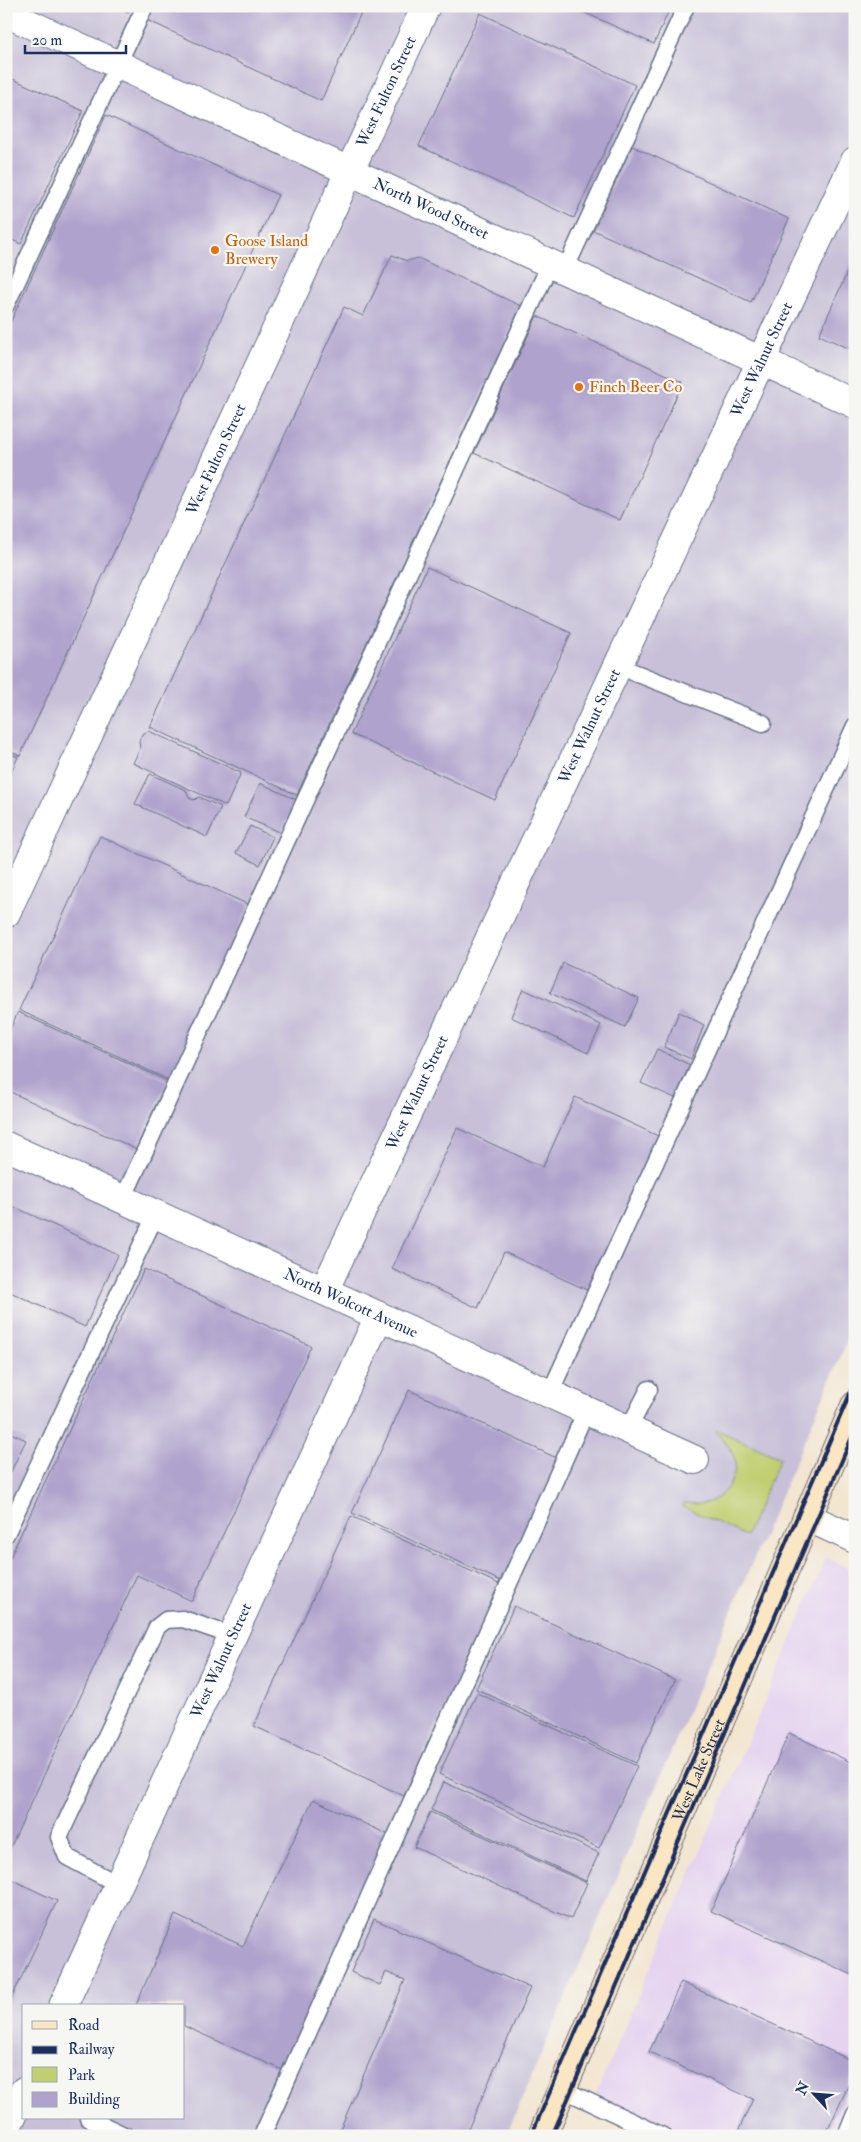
<svg xmlns="http://www.w3.org/2000/svg" width="861" height="2142" font-family="'IM FELL Double Pica',serif">
	<rect width="100%" height="100%" fill="#f6f6f2"/>
	<filter id="ink" filterUnits="userSpaceOnUse"><feTurbulence type="fractalNoise" baseFrequency=".02" numOctaves="2"/><feDisplacementMap in="SourceGraphic" scale="10" xChannelSelector="R" yChannelSelector="G"/><feConvolveMatrix kernelMatrix="1 2 1 2 8 2 1 2 1" color-interpolation-filters="sRGB"/></filter>
	<filter id="wash" filterUnits="userSpaceOnUse"><feTurbulence type="fractalNoise" baseFrequency=".0096" numOctaves="4" result="noise"/><feDisplacementMap in="SourceGraphic" scale="20" xChannelSelector="R" yChannelSelector="G"/><feGaussianBlur stdDeviation="1.12" result="paint"/><feColorMatrix in="noise" values="0 0 0 0 0 0 0 0 0 0 0 0 0 0 0 0 0 1.4 0 .05"/><feComposite in="paint" operator="in"/></filter>
	<g filter="url(#wash)">
		<rect width="100%" height="100%" fill="#f3e6d1"/>
		<polygon fill="#e5d3f0" points="826,1558 855,1571 855,2114 846,2136 663,2136 592,2103"/>
		<path fill="#c7c0d8" fill-rule="evenodd" d="M6,6H855V1323L506,2136H6ZM24,2006H184V2118H24Z"/>
		<path fill="#c1cf71" stroke="#6e7f68" d="M717,1430L780,1458L746,1536L682,1506L684,1503C689,1503 694,1504 699,1504C720,1503 737,1482 735,1461C733,1449 724,1440 716,1432Z"/>
		<g id="blocks">
			<g fill="#afa2cc">
				<polygon points="115,6 131,6 128,12"/>
				<polygon points="153,6 364,6 321,101 147,20"/>
				<polygon points="570,6 671,6 654,44"/>
				<polygon points="480,13 635,85 574,218 419,146"/>
				<polygon points="13,79 83,111 21,244 6,237 6,93"/>
				<polygon points="106,115 278,195 20,756 6,749 6,332"/>
				<polygon points="632,146 789,219 751,302 593,230"/>
				<polygon points="392,255 407,261 418,258 521,306 297,795 150,727 344,307 363,316"/>
				<polygon points="855,255 855,351 819,335"/>
				<polygon points="537,316 683,382 620,520 474,453"/>
				<polygon points="427,567 571,633 495,800 351,734"/>
				<polygon points="149,731 241,773 226,806 133,763 140,749 139,741 142,734"/>
				<polygon points="6,752 18,757 6,784"/>
				<polygon points="150,774 186,790 189,798 194,800 199,797 221,807 207,837 135,804"/>
				<polygon points="260,783 297,800 281,833 244,817"/>
				<polygon points="250,826 273,837 260,865 236,853"/>
				<polygon points="100,836 249,905 169,1080 19,1010"/>
				<polygon points="563,963 639,998 625,1027 550,993"/>
				<polygon points="523,989 601,1025 588,1053 511,1017"/>
				<polygon points="18,1012 167,1081 136,1149 6,1090 6,1038"/>
				<polygon points="679,1012 704,1025 691,1059 664,1047"/>
				<polygon points="657,1049 690,1065 675,1098 641,1083"/>
				<polygon points="575,1097 658,1136 587,1290 504,1252 478,1308 392,1269 457,1128 543,1167"/>
				<polygon points="6,1203 118,1255 85,1327 6,1290"/>
				<polygon points="144,1269 311,1346 192,1601 137,1575 6,1857 6,1566"/>
				<polygon points="409,1390 559,1459 503,1582 352,1513"/>
				<polygon points="6,1431 26,1440 6,1482"/>
				<polygon points="351,1516 501,1585 404,1796 254,1726"/>
				<polygon points="514,1606 675,1680 636,1763 476,1689"/>
				<polygon points="477,1693 637,1766 599,1848 439,1774"/>
				<polygon points="789,1733 855,1764 855,1976 711,1911"/>
				<polygon points="444,1782 599,1853 586,1881 431,1810"/>
				<polygon points="313,1799 393,1837 287,2072 184,2026 184,2006 136,2005 175,1915 243,1946"/>
				<polygon points="430,1812 587,1883 571,1919 414,1847"/>
				<polygon points="6,1877 57,1901 6,2010"/>
				<polygon points="374,1919 530,1988 465,2136 337,2136 405,1980 386,1972 380,1985 351,1972"/>
				<polygon points="681,1982 855,2062 855,2071 825,2136 736,2136 753,2099 649,2052"/>
			</g>
		</g>
	</g>
	<g filter="url(#ink)">
		<use href="#blocks" fill-opacity="0" stroke="#676f86" stroke-width="1"/>
		<g fill="none" stroke-linecap="round" stroke-linejoin="round">
			<g stroke="#676f86" stroke-width="19">
				<g id="lane">
					<polyline points="565,270 686,6"/>
					<polyline points="6,305 145,6"/>
					<polyline points="618,666 763,723"/>
					<polyline points="123,1199 550,264"/>
					<polyline points="549,1395 855,726"/>
					<polyline points="628,1430 649,1389"/>
					<polyline points="6,1534 156,1214"/>
					<polyline points="119,1885 67,1857 59,1837 157,1627 166,1620 183,1619 233,1636"/>
					<polyline points="562,2089 663,2136"/>
					<polyline points="88,2118 126,2136"/>
					<polyline points="262,2136 586,1411"/>
					<polyline points="846,2136 855,2114"/>
				</g>
			</g>
			<g stroke="#676f86" stroke-width="30">
				<g id="street">
					<path id="s1" d="M6,13L855,404"/>
					<path id="s2" d="M6,913L426,6"/>
					<path id="s3" d="M6,1146L695,1460"/>
					<path id="s4" d="M324,1291L855,161"/>
					<polyline points="807,1517 855,1539"/>
					<path id="s5" d="M63,2006L379,1316"/>
					<polyline points="6,2129 24,2091"/>
				</g>
			</g>
			<g stroke="#676f86" stroke-width="30">
				<g id="secondary">
					<path id="s6" d="M542,2136L855,1406"/>
				</g>
			</g>
			<use href="#lane" stroke="#fff" stroke-width="16"/>
			<use href="#street" stroke="#fff" stroke-width="28"/>
			<use href="#secondary" stroke="#fbe6c4" stroke-width="28"/>
			<g stroke="#1b2f5e" stroke-width="4">
				<polyline points="531,2136 855,1382"/>
				<polyline points="552,2136 855,1430"/>
			</g>
		</g>
	</g>
	<g fill="#e8710a" stroke="#f6f6f2" stroke-width="2">
		<circle cx="215" cy="250" r="5"/>
		<circle cx="579" cy="387" r="5"/>
	</g>
	<g text-anchor="middle" dominant-baseline="central" stroke-width="4.5" stroke-linejoin="round" paint-order="stroke">
		<g font-size="16" fill="#1b2f5e" stroke="#f6f6f2">
			<text stroke="none"><textPath href="#s2" startOffset="905">West Fulton Street</textPath></text>
			<text stroke="none"><textPath href="#s1" startOffset="468">North Wood Street</textPath></text>
			<text stroke="none"><textPath href="#s4" startOffset="1029">West Walnut Street</textPath></text>
			<text stroke="none"><textPath href="#s2" startOffset="500">West Fulton Street</textPath></text>
			<text stroke="none"><textPath href="#s4" startOffset="624">West Walnut Street</textPath></text>
			<text stroke="none"><textPath href="#s4" startOffset="219">West Walnut Street</textPath></text>
			<text stroke="none"><textPath href="#s3" startOffset="379">North Wolcott Avenue</textPath></text>
			<text stroke="none"><textPath href="#s5" startOffset="380">West Walnut Street</textPath></text>
			<text stroke="none"><textPath href="#s6" startOffset="398">West Lake Street</textPath></text>
		</g>
		<g font-size="16" fill="#c56008" stroke="#f6f6f2" text-anchor="start">
			<text x="225" y="241">Goose Island<tspan x="225" dy="18">Brewery</tspan></text>
			<text x="589" y="387">Finch Beer Co</text>
		</g>
	</g>
	<rect width="861" height="2142" fill="none" stroke="#f6f6f2" stroke-width="25"/>
	<rect x="22" y="2004" width="162" height="115" fill="#f6f6f2" stroke="#9ea6b7"/>
	<rect x="32" y="2021" width="25" height="8" fill="#fbe6c4" stroke="#9ea6b7"/>
	<text x="68" y="2030" font-size="15" fill="#1b2f5e">Road</text>
	<rect x="32" y="2046" width="25" height="8" fill="#1b2f5e" stroke="#9ea6b7"/>
	<text x="68" y="2054" font-size="15" fill="#1b2f5e">Railway</text>
	<rect x="32" y="2067" width="25" height="15" fill="#c1cf71" stroke="#9ea6b7"/>
	<text x="68" y="2080" font-size="15" fill="#1b2f5e">Park</text>
	<rect x="32" y="2092" width="25" height="15" fill="#afa2cc" stroke="#9ea6b7"/>
	<text x="68" y="2104" font-size="15" fill="#1b2f5e">Building</text>
	<g transform="translate(814 2094) rotate(296)" stroke="#f6f6f2" stroke-width="4" paint-order="stroke">
	<path d="M0-4L9 19L0 12L-9 19Z" fill="#1b2f5e"/>
	<text y="-8" font-size="14" font-weight="bold" text-anchor="middle" fill="#1b2f5e">N</text>
	</g>
	<path d="M25 45v8h101v-8" fill="none" stroke="#1b2f5e" stroke-width="2.5"/>
	<text x="32" y="45" font-size="15" fill="#1b2f5e" stroke="#f6f6f2" stroke-width="4" paint-order="stroke">20 m</text>
</svg>
